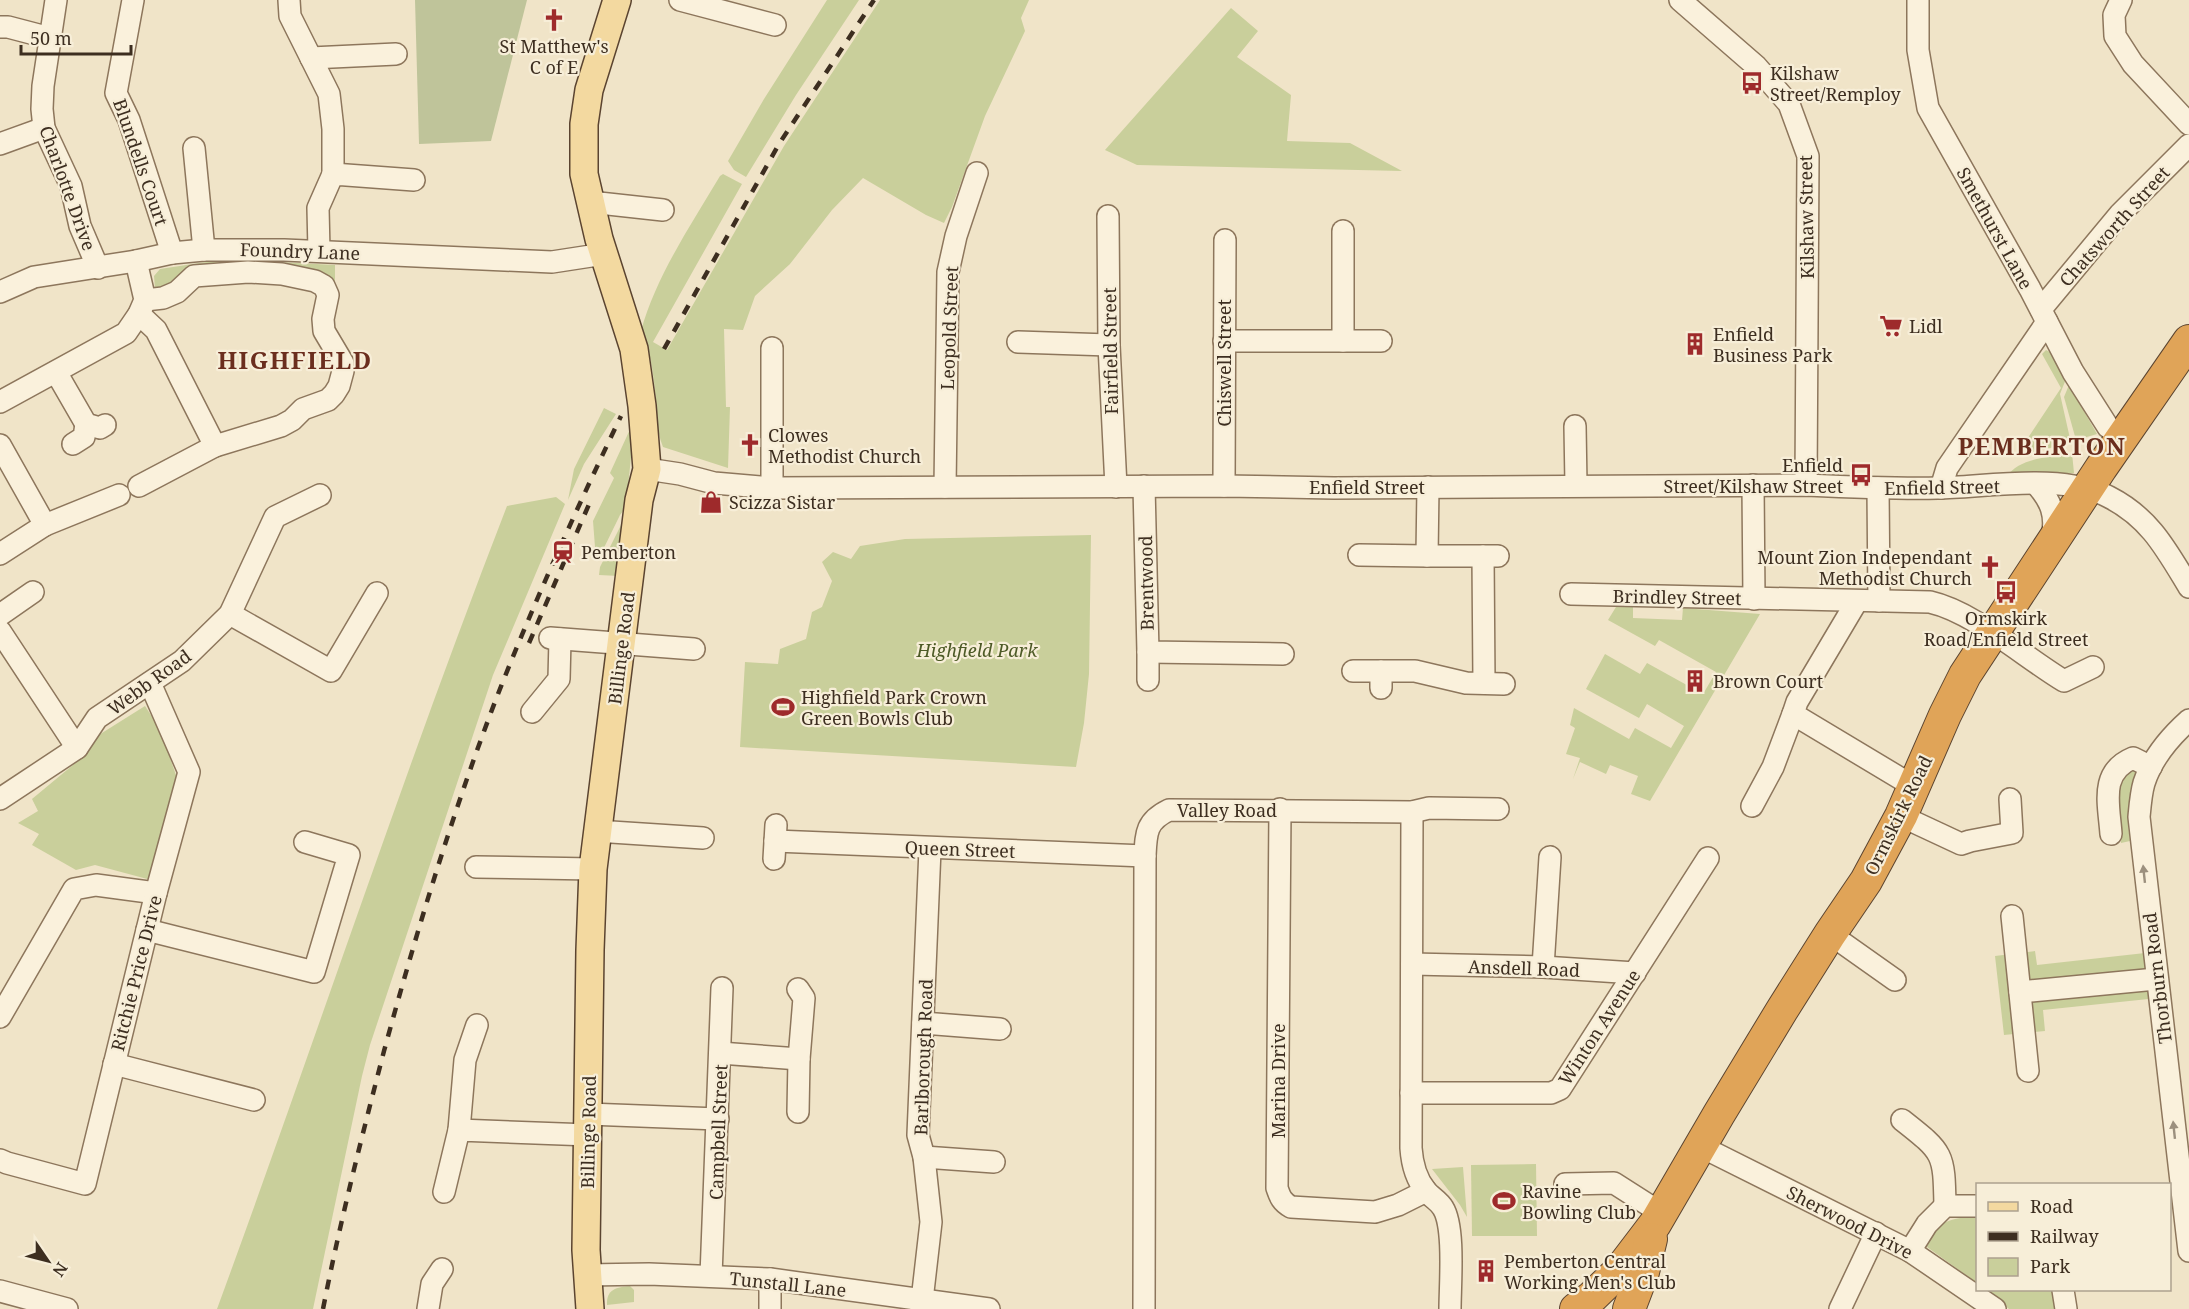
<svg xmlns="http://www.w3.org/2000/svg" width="2189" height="1309" font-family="'Noto Serif',serif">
	<rect width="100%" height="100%" fill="#f0e4c8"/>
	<g fill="#c9cf9b">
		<polygon points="827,0 859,0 796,95 746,177 734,170 728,161 764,99"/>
		<path d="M880,0H1029L1021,18L1025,31L985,116L952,207L944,223L926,215L863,178L832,210L790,264L755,296L743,330L724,329L726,407H730L728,468L663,447C655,427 658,412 655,391C653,372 650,348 641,331C656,276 691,225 720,176L723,174L742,184L653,342L667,350L784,146Z"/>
		<polygon points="1231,8 1258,31 1237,57 1291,95 1287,141 1350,143 1402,171 1137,165 1105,150"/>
		<polygon points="237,260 335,265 335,289 324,277 175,285 155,289 154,276 160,269 206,262"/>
		<polygon points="2046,350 2050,352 2066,379 2060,394 2071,443 2016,456 2061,388 2042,354"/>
		<polygon points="2069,385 2097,434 2076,440 2064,397"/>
		<polygon points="604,408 616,414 584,464 568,500 574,469"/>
		<polygon points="632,425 634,427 626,507 620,515 598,560 596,560 593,521 614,478 610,473"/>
		<path d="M2072,453L2074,473L2006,477C2021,457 2048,458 2072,453Z"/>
		<path d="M556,497L565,504L493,675L370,1045L362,1076L313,1309H217C315,1042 404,771 507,506Z"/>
		<polygon points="622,523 625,523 619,576 599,575 600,567"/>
		<polygon points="1091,535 1089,674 1084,723 1076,767 740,747 745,662 778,664 780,649 806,639 812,612 822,607 832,581 822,562 833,552 851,559 860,546 905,539"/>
		<polygon points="1633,606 1633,618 1682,620 1683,608 1760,614 1650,801 1631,794 1638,776 1610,765 1606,774 1580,762 1573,779 1580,758 1566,754 1575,728 1570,725 1574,708 1629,739 1635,728 1671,748 1684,726 1647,704 1639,718 1586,689 1605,654 1640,674 1647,663 1703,694 1716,672 1659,640 1655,646 1608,620 1616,607"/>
		<polygon points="145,706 160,729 178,781 151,880 95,865 76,870 32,845 39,834 18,823 38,811 32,799 79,760 86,743"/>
		<path d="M2131,770L2136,772C2130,795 2126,817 2130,841L2121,843C2119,819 2108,786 2131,770Z"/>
		<polygon points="2035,951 2037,965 2154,952 2158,998 2043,1010 2045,1031 2004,1035 1995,956"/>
		<polygon points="1536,1164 1537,1236 1472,1236 1471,1165"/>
		<polygon points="1463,1167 1467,1217 1460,1205 1432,1169"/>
		<path d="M1977,1215V1283L1927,1247C1930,1220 1955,1219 1977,1215Z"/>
		<path d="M630,1286L634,1290V1302L607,1305C606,1289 617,1287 630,1286Z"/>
		<polygon points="1986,1290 2055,1290 2058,1309 2009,1309"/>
	</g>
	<polygon fill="#bfc49a" points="415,0 527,0 491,141 419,144"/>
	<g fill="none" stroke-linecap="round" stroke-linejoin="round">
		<g stroke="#8d765c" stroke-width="24">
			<g id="minor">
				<polyline points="56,0 43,86 42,109 44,128 71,186 80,226 98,268"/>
				<polyline points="133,0 116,93 129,120 172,253"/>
				<polyline points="289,0 290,16 311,58"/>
				<polyline points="680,0 775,25"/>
				<polyline points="1680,0 1756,66 1789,104 1808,156 1806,485"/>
				<polyline points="1918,0 1918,50 1928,108 2030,289 2073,372 2108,427 2121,437"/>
				<polyline points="2121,0 2114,15 2115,36 2133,64 2189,124"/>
				<polyline points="0,27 8,27 50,38"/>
				<polyline points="0,144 44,128"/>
				<polyline points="194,148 204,250"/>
				<polyline points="333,174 333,129 329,94 311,58 396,54"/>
				<polyline points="590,202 663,210"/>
				<polyline points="1108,216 1109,345 1116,487"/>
				<polyline points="319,251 318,208 333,174 414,180"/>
				<polyline points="0,292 34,277 136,261 172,253 204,250 284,250 552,262 604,254"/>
				<polyline points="2041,309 2120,214 2189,145"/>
				<polyline points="139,314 156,330 215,446"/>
				<polyline points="1224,341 1381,341"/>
				<polyline points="1343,341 1343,231"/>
				<polyline points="1018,342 1109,345"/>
				<polyline points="772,348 772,488"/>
				<polyline points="56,372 86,424 100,428 105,425"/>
				<polyline points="0,402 126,333 139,314 145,300 136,261"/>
				<polyline points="1575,426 1576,485"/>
				<polyline points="73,444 84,437 86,424"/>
				<polyline points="0,445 45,525"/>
				<path d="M647,469L680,474L714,483L772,488L1224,486L1334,488L1806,485C1850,487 1894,489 1938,488C1988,487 2063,473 2109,497C2150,518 2166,549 2189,587"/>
				<path d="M2036,484C2051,501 2057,515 2052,538"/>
				<polyline points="1753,485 1754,599"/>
				<polyline points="139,486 215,446 281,426 292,420 303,409 328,400 334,394 339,386 343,371 343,363 324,331 323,319 328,295 324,286 315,281 282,274 248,272 194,276 177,292 163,298 145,300"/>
				<polyline points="1144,486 1148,652 1283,654"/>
				<polyline points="1224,486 1225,240"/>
				<polyline points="945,487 948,272 956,236 977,173"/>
				<polyline points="1428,487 1427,556 1498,556"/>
				<polyline points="1878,488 1879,601"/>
				<polyline points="1941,488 1947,468 2047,322"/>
				<polyline points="0,554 45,525 119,495"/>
				<polyline points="1359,555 1427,556"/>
				<polyline points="1483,556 1484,683"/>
				<path d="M1571,594L1930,602C1974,612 2024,657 2064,681L2093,667"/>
				<polyline points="1857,601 1797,702 1793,714 1913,786"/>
				<polyline points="230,614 331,671 377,593"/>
				<polyline points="0,615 33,592"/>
				<polyline points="0,631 77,748"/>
				<polyline points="550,638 694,649"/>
				<polyline points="1148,652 1148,680"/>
				<polyline points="1353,671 1381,671 1381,688"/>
				<polyline points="1381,671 1415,671 1466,683 1504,684"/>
				<polyline points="532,712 559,679 560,639"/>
				<path d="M2189,720C2170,737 2152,758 2144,783C2141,793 2140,806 2139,817L2189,1251"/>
				<polyline points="0,799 77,748 97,718 182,661 230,614 275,517 320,495"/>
				<polyline points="1752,806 1773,767 1793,714"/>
				<path d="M1280,809L1277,1188C1280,1197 1282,1202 1291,1207L1375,1212L1398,1205L1426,1191"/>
				<path d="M1412,812L1411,1148C1412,1163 1416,1179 1426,1191C1431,1197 1439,1201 1443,1208C1455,1227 1450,1285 1450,1309"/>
				<polyline points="1901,816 1961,844 1970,841 2012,833 2010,799"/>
				<polyline points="596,831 703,838"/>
				<path d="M2111,834C2109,804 2099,772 2133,758L2151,767"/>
				<polyline points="775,841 1145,856"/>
				<polyline points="774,859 776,825"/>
				<polyline points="476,867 593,869"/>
				<polyline points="2012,916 2028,1071"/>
				<polyline points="147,930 314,972 349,855 305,842"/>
				<polyline points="1830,934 1895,980"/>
				<polyline points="1412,964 1543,967 1635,973"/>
				<polyline points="1543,967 1550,857"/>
				<polyline points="2020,992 2156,979"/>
				<polyline points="0,1017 74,889 96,885 156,893"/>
				<polyline points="923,1023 1000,1029"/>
				<polyline points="720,1053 799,1059"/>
				<polyline points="114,1064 254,1100"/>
				<polyline points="1411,1093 1551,1093 1560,1089 1708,858"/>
				<polyline points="798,1112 799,1059 804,998 798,989"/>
				<polyline points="588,1114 718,1119"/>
				<path d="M1902,1120C1944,1153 1944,1153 1945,1206"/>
				<polyline points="459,1130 465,1060 477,1025"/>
				<polyline points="1700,1146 1910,1251 1995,1309"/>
				<polyline points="924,1157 994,1162"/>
				<polyline points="0,1160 7,1163 85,1184 156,893 189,772 150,683"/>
				<polyline points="1565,1184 1614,1183 1661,1213"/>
				<polyline points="444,1192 459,1130 589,1135"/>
				<polyline points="1910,1251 1927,1224 1945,1206 1978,1206"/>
				<polyline points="586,1275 649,1274 770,1279 989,1309"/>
				<polyline points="711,1276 722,988"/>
				<polyline points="2063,1290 2066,1309"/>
				<polyline points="0,1291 67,1309"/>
				<polyline points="428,1309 432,1284 442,1269"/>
				<polyline points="770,1309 770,1279"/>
				<polyline points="921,1309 931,1222 924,1157 918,1135 930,849"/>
				<path d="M1144,1309L1145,856C1146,833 1146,821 1169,810L1412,812L1429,808L1498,809"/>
				<polyline points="1840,1309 1876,1233"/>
			</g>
		</g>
		<g stroke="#5b4430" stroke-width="30">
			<polyline id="major" points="590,1309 586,1250 590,950 593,869 639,500 647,469 642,406 634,349 599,239 584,174 584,124 589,90 617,0"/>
		</g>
		<g stroke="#5b4430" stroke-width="34">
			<g id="highway">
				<polyline points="1576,1309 1592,1297 1620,1270 1655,1224 1719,1114 1782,1010 1830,934 1866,881 1901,816 1945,715 1965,675 2101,468 2189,341"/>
				<polyline points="1629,1309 1643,1272 1651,1239"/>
			</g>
		</g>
		<use href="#minor" stroke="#faf1dc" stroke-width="21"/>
		<use href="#major" stroke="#f3d9a0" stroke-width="27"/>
		<use href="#highway" stroke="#e0a458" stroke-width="32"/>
		<g stroke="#3d2e20" stroke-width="4.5" stroke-dasharray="10 10" stroke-linecap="butt">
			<polyline points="664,349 779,144 874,0"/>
			<polyline points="529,643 590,502"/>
			<path d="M323,1309C340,1222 362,1136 384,1051C417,930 453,811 498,694C535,600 577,508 621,416"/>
		</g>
	</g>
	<defs><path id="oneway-solid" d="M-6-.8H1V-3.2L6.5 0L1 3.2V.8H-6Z" transform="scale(1.5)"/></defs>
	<g fill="#9c907e">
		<use href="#oneway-solid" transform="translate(2144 874) rotate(-96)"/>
		<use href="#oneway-solid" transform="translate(2174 1130) rotate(-96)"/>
	</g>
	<defs>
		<g id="church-bare" transform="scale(1.8)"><path d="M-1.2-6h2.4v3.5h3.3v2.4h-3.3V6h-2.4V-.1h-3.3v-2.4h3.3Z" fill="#9e2a2b" stroke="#f7eed8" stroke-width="2.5" paint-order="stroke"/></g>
		<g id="bus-bare" transform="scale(1.8)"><path d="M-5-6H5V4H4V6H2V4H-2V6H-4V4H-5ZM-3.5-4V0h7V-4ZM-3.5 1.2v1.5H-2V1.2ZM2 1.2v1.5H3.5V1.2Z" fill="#9e2a2b" stroke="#f7eed8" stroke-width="2.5" paint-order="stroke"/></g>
		<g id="supermarket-bare" transform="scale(1.8)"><path d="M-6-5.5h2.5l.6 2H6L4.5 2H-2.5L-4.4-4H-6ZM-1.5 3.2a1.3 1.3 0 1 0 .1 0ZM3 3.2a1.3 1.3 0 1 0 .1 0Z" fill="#9e2a2b" stroke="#f7eed8" stroke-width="2.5" paint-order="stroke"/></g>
		<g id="building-bare" transform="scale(1.8)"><path d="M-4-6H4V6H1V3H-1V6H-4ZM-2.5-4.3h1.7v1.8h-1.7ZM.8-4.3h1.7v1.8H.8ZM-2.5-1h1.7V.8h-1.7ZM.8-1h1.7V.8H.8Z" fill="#9e2a2b" stroke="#f7eed8" stroke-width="2.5" paint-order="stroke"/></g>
		<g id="shop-bare" transform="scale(1.8)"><path d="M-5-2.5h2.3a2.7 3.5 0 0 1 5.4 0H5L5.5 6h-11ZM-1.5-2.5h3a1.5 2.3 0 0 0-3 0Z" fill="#9e2a2b" stroke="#f7eed8" stroke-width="2.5" paint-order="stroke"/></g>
		<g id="station-bare" transform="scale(1.8)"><path d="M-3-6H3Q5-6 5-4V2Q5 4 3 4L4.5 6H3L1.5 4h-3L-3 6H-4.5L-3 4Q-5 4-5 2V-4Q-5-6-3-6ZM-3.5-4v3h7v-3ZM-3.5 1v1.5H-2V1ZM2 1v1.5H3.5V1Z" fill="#9e2a2b" stroke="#f7eed8" stroke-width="2.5" paint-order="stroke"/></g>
		<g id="stadium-bare" transform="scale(1.8)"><path d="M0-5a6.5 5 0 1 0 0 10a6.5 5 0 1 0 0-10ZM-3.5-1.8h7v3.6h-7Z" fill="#9e2a2b" stroke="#f7eed8" stroke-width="2.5" paint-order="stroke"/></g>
	</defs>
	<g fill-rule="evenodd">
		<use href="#church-bare" x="554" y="20"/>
		<use href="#bus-bare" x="1752" y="83"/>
		<use href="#supermarket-bare" x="1891" y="326"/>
		<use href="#building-bare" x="1695" y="344"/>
		<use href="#church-bare" x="750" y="445"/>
		<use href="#bus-bare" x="1861" y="475"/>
		<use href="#shop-bare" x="711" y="502"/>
		<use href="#station-bare" x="563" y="552"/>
		<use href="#church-bare" x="1990" y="567"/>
		<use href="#bus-bare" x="2006" y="592"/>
		<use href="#building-bare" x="1695" y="681"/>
		<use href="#stadium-bare" x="783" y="707"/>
		<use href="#stadium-bare" x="1504" y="1201"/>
		<use href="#building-bare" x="1486" y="1271"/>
	</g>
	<g text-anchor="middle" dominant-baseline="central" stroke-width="4.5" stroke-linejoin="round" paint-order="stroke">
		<g font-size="18" fill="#3d2e20" stroke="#f7eed8" text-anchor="start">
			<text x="554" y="46" text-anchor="middle">St Matthew's<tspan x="554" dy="21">C of E</tspan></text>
			<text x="1770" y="73">Kilshaw<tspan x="1770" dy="21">Street/Remploy</tspan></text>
			<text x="1909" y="326">Lidl</text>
			<text x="1713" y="334">Enfield<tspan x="1713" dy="21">Business Park</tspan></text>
			<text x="768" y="435">Clowes<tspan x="768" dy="21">Methodist Church</tspan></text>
			<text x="1843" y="465" text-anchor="end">Enfield<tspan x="1843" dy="21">Street/Kilshaw Street</tspan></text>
			<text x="729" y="502">Scizza Sistar</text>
			<text x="581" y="552">Pemberton</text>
			<text x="1972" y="557" text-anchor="end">Mount Zion Independant<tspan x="1972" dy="21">Methodist Church</tspan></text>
			<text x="2006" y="618" text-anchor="middle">Ormskirk<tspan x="2006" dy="21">Road/Enfield Street</tspan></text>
			<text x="1713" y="681">Brown Court</text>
			<text x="801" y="697">Highfield Park Crown<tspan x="801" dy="21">Green Bowls Club</tspan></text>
			<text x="1522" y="1191">Ravine<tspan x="1522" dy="21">Bowling Club</tspan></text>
			<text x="1504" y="1261">Pemberton Central<tspan x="1504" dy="21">Working Men's Club</tspan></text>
		</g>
		<g font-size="18" fill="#3d2e20" stroke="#f7eed8">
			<text transform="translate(141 162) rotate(71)">Blundells Court</text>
			<text transform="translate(68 188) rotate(70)">Charlotte Drive</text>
			<text transform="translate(1806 217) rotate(-91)">Kilshaw Street</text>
			<text transform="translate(2114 226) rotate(-48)">Chatsworth Street</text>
			<text transform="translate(1995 228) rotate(61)">Smethurst Lane</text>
			<text transform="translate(300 251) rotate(2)">Foundry Lane</text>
			<text transform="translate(949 328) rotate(-88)">Leopold Street</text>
			<text transform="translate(1110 351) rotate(-91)">Fairfield Street</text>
			<text transform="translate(1224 363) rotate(-90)">Chiswell Street</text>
			<text x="1367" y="487">Enfield Street</text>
			<text transform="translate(1942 487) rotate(-1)">Enfield Street</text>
			<text transform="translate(1146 583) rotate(-91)">Brentwood</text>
			<text transform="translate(1677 597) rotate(1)">Brindley Street</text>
			<text transform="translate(621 648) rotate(-83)">Billinge Road</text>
			<text transform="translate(149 682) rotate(-36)">Webb Road</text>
			<text x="1227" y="810">Valley Road</text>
			<text transform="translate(1898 815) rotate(-64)">Ormskirk Road</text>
			<text transform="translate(960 849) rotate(2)">Queen Street</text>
			<text transform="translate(1524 968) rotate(2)">Ansdell Road</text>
			<text transform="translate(136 973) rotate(-76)">Ritchie Price Drive</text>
			<text transform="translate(2157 978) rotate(-97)">Thorburn Road</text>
			<text transform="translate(1599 1027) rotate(-57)">Winton Avenue</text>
			<text transform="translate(923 1057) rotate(-88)">Barlborough Road</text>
			<text transform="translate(1278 1081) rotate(-90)">Marina Drive</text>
			<text transform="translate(588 1132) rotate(-89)">Billinge Road</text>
			<text transform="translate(718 1132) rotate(-88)">Campbell Street</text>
			<text transform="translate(1850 1222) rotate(27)">Sherwood Drive</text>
			<text transform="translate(788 1284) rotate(6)">Tunstall Lane</text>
		</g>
		<g font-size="18" font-style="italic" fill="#4d5a26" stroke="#f7eed8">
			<text x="977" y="650">Highfield Park</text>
		</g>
		<g font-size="24" font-weight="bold" letter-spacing="1.5" fill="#6b2e1e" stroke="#f7eed8">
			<text x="295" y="359">HIGHFIELD</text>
			<text x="2042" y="445">PEMBERTON</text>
		</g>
	</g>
	<rect x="1976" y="1183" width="195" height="108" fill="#f7eed8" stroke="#ada18e" stroke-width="1.5"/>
	<rect x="1988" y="1202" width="30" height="9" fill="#f3d9a0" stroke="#ada18e" stroke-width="1.5"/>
	<text x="2030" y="1213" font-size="18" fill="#3d2e20">Road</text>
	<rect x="1988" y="1232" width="30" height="9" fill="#3d2e20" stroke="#ada18e" stroke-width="1.5"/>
	<text x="2030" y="1243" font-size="18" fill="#3d2e20">Railway</text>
	<rect x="1988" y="1258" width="30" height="18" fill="#c9cf9b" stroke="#ada18e" stroke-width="1.5"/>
	<text x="2030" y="1273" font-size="18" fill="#3d2e20">Park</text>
	<g transform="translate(48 1261) rotate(125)" stroke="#f7eed8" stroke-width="4.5" paint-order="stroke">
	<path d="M0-4.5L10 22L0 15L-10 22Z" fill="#3d2e20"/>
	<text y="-9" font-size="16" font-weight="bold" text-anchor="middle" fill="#3d2e20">N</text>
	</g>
	<path d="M21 45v9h110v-9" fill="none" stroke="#3d2e20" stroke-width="3"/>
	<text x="30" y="45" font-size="18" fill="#3d2e20" stroke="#f7eed8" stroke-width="4.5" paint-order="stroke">50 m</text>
</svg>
